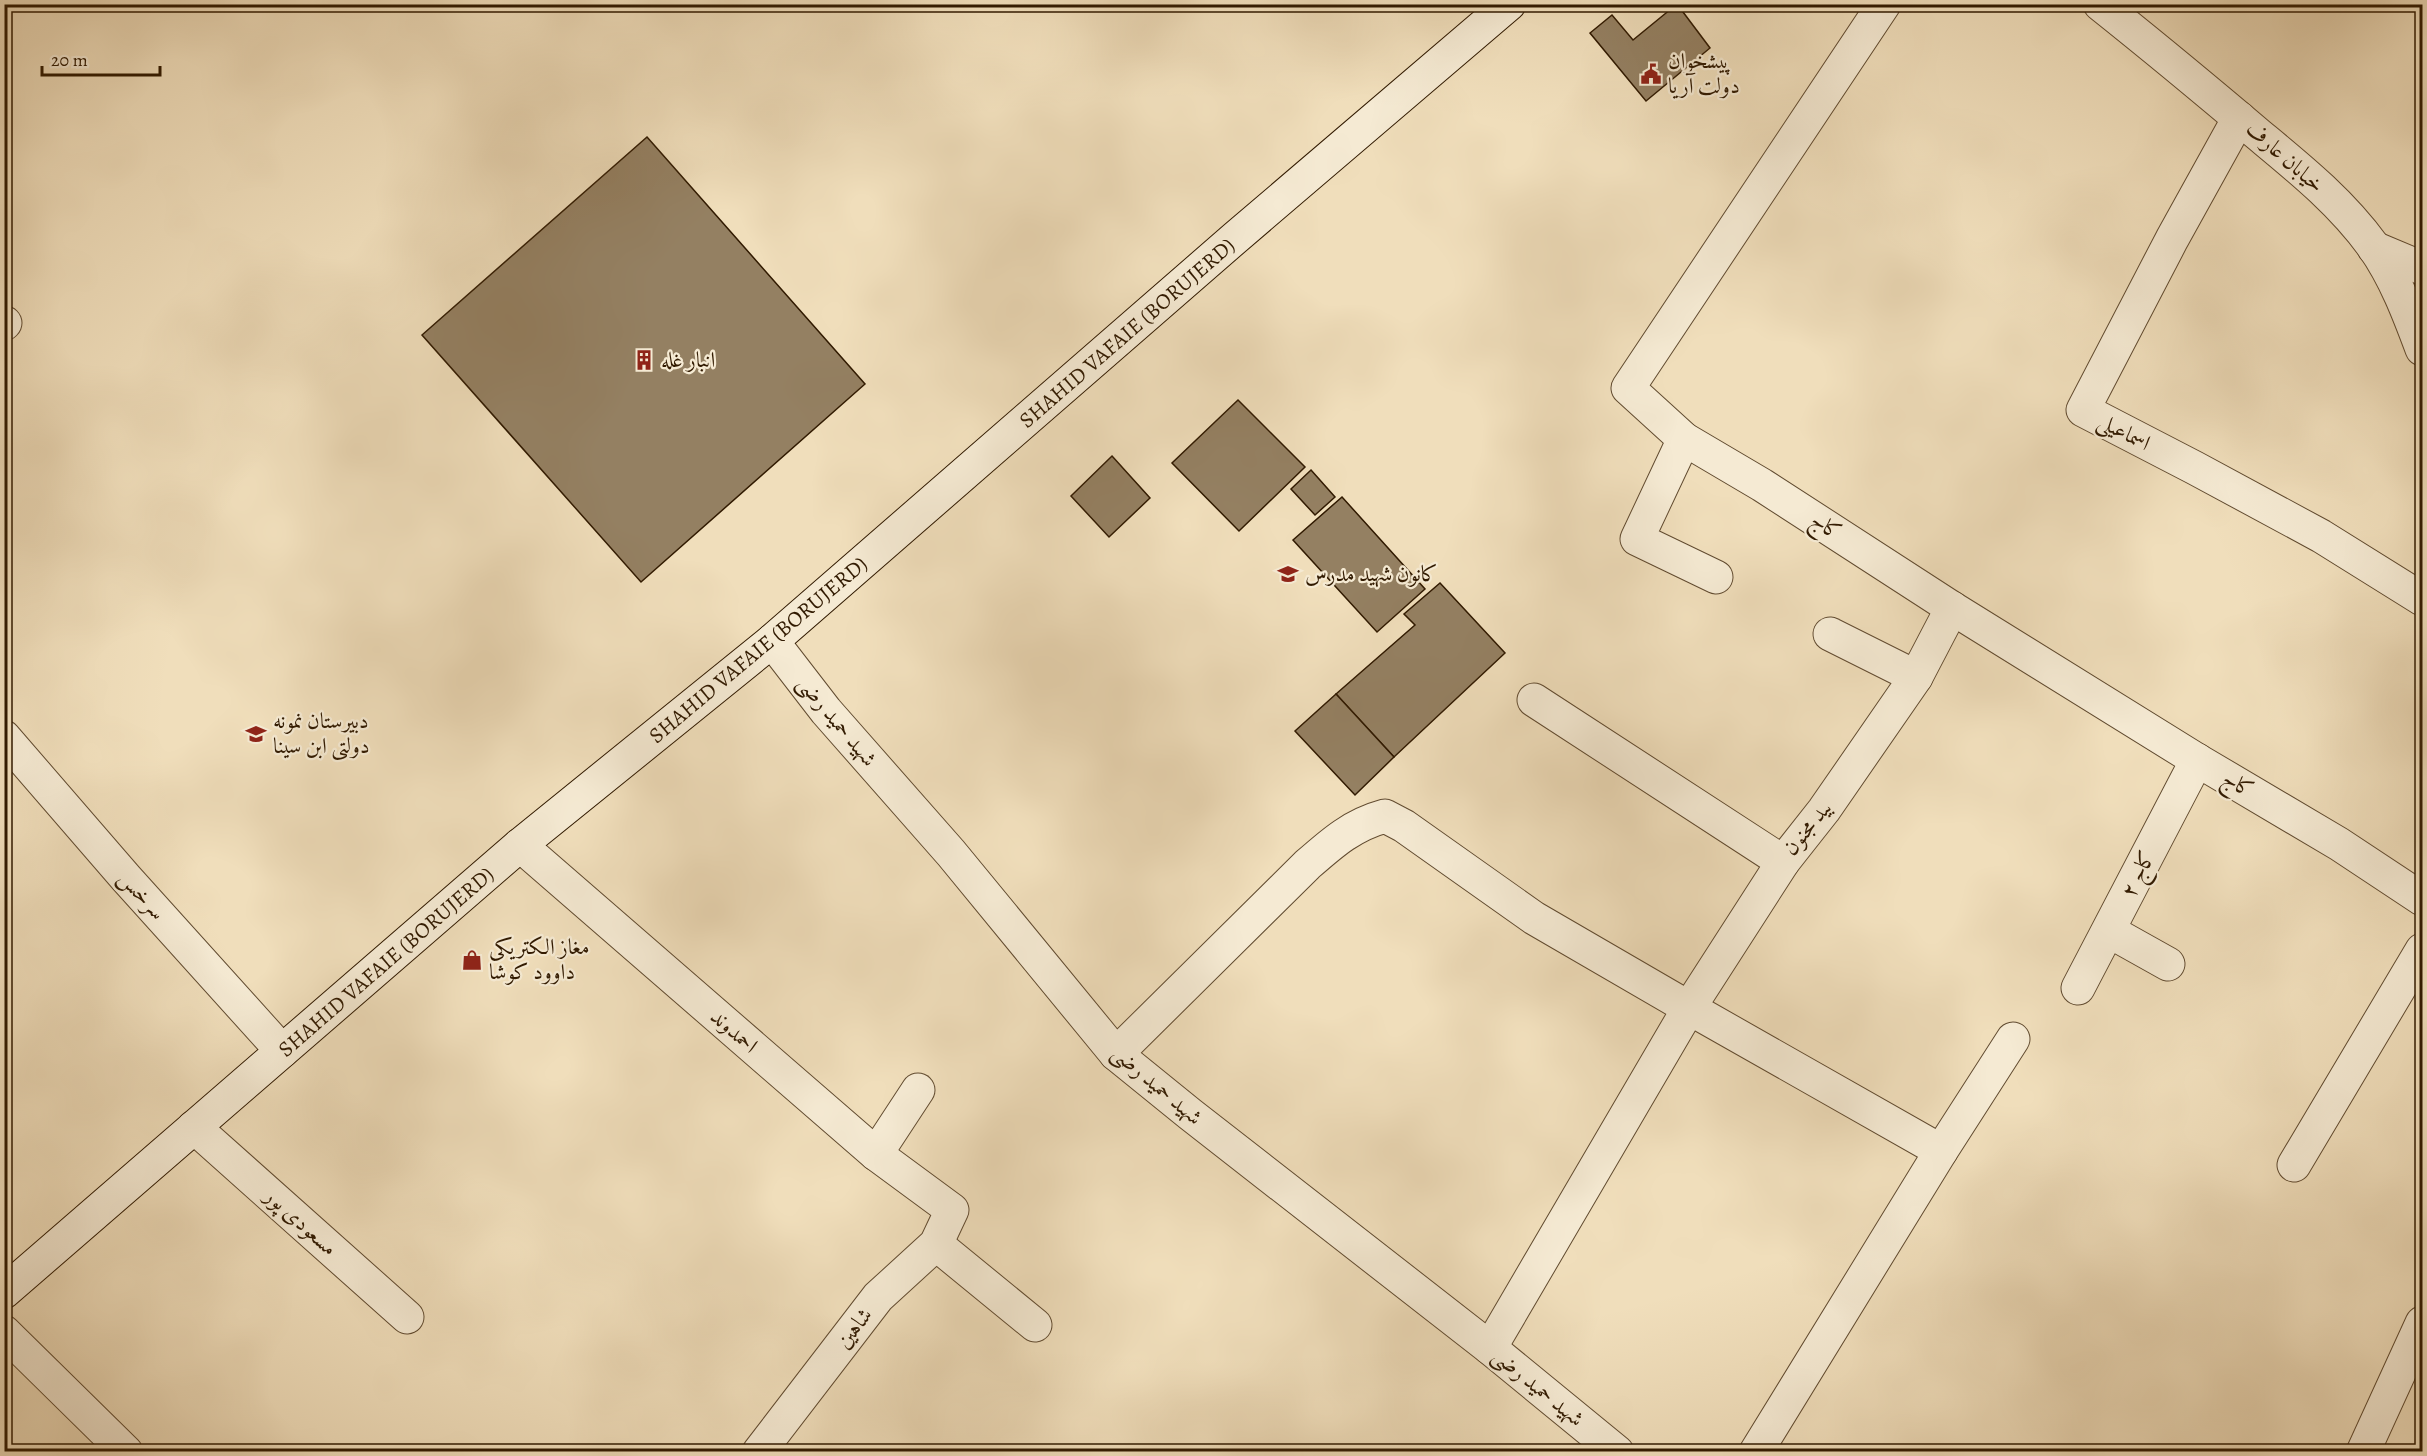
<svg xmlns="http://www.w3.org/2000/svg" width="2427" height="1456" font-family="Alegreya,Amiri,serif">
	<rect width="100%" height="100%" fill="#f0debb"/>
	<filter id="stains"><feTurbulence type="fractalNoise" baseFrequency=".00333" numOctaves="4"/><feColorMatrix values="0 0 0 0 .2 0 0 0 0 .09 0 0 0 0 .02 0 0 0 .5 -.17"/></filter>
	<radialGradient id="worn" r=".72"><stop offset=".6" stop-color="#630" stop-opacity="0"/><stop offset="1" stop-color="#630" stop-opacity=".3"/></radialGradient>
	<g fill="#948062" stroke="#311a01" stroke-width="1.5">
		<polygon points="1677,4 1710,48 1646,101 1590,33 1612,15 1633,40"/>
		<polygon points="647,137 865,384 641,582 422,335"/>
		<polygon points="1238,400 1305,467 1239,531 1172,463"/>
		<polygon points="1112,456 1150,498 1109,537 1071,496"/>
		<polygon points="1311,470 1335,497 1315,515 1291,489"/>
		<polygon points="1342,497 1425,589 1377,632 1293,540"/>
		<polygon points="1440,583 1505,653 1394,757 1336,694 1415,625 1404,614"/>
		<polygon points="1336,694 1394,757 1355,795 1295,731"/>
	</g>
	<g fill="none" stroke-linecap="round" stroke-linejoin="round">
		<g stroke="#614b30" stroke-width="35">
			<g id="minor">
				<polyline points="1884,4 1628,388 1684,439 1762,485 1952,608 2197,760 2339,844 2422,899"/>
				<polyline points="2239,118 2172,239 2083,410 2195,468 2321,536 2422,599"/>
				<polyline points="2374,248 2422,268"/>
				<polyline points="4,324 5,323"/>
				<polyline points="1684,439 1637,539 1716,577"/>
				<polyline points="1830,634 1916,677"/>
				<polyline points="772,641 826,711 951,853 1116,1054 1190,1114 1490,1348 1617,1452"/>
				<polyline points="1534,700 1783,862 1824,810 1916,677 1952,608"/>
				<polyline points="4,737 126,878 282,1051"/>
				<polyline points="520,845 876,1154 952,1210 936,1244 878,1297 759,1452"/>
				<polyline points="2109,931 2168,964"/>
				<polyline points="2078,988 2197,760"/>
				<path d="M1116,1054L1307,865C1332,843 1352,825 1385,816L1404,826L1534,918L1689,1008L1941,1151"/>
				<polyline points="194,1127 407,1317"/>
				<polyline points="876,1154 918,1090"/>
				<polyline points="2294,1165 2422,950"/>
				<polyline points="936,1244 1035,1325"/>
				<polyline points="1490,1348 1689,1008 1783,862"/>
				<polyline points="1756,1452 1941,1151 2013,1039"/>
			</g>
		</g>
		<g stroke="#614b30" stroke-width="35">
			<g id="tertiary">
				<path d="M2100,4C2154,47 2207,91 2259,135C2300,169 2341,202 2373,246C2395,277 2409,314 2422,349"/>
				<polyline points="4,1332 126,1452"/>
				<polyline points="2363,1452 2422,1323"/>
			</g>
		</g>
		<g stroke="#311a01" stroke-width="35">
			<polyline id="secondary" points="4,1292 520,845 772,641 1235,238 1509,4"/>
		</g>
		<use href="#minor" stroke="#f5ead3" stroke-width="33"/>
		<use href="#tertiary" stroke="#f5ead3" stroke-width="33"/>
		<use href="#secondary" stroke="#f5ead3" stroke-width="33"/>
	</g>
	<defs>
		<g id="civic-bare" transform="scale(1.62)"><path d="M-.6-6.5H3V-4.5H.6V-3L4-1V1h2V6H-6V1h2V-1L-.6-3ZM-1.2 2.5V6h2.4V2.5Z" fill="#8f2418" stroke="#f5ead3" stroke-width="2.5" paint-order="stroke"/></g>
		<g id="building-bare" transform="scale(1.62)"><path d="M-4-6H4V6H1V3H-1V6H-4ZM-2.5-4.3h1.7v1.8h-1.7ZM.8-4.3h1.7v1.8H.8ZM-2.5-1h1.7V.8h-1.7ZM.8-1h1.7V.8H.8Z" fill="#8f2418" stroke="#f5ead3" stroke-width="2.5" paint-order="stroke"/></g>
		<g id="school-bare" transform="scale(1.62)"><path d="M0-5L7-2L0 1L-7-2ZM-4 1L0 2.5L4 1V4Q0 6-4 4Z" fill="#8f2418" stroke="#f5ead3" stroke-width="2.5" paint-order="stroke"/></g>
		<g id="shop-bare" transform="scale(1.62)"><path d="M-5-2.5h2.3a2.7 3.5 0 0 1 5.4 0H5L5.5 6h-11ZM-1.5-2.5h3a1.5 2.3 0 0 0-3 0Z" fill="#8f2418" stroke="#f5ead3" stroke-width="2.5" paint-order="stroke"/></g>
	</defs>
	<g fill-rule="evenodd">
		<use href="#civic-bare" x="1651" y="74"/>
		<use href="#building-bare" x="644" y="360"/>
		<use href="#school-bare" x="1288" y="574"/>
		<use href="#school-bare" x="256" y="734"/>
		<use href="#shop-bare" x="472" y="960"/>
	</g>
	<g text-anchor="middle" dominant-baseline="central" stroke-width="4.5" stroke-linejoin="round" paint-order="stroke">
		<g font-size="22" fill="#311a01" stroke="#f5ead3" text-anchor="start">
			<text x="1668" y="61">پیشخوان<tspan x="1668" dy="25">دولت آریا</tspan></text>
			<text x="661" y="360">انبار غله</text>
			<text x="1305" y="574">کانون شهید مدرس</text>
			<text x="273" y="721">دبیرستان نمونه<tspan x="273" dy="25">دولتی ابن سینا</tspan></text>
			<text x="489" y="947">مغاز الکتریکی<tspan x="489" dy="25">داوود کوشا</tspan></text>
		</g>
		<g font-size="22" fill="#311a01" stroke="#f5ead3">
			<text transform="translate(2285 157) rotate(41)">خیابان عارف</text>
			<text transform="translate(1127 333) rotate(-41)">SHAHID VAFAIE (BORUJERD)</text>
			<text transform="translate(2124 432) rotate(27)">اسماعیلی</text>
			<text transform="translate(1826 526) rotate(32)">کاج</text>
			<text transform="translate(758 650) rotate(-40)">SHAHID VAFAIE (BORUJERD)</text>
			<text transform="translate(837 721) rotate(50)">شهید حمید رضی</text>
			<text transform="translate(2238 784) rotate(30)">کاج</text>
			<text transform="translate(1807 828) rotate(-51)">بید مجنون</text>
			<text transform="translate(2138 874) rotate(-63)">کاج ۲</text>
			<text transform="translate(142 895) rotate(48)">سرخس</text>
			<text transform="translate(386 962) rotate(-41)">SHAHID VAFAIE (BORUJERD)</text>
			<text transform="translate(734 1031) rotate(41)">احمدوند</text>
			<text transform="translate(1157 1085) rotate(40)">شهید حمید رضی</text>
			<text transform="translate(301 1222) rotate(42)">مسعودی پور</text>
			<text transform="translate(854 1328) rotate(-52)">شاهین</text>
			<text transform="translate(1538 1387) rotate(39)">شهید حمید رضی</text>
		</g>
	</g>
	<rect width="2427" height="1456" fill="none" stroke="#f0debb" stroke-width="24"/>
	<rect x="6" y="6" width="2415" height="1444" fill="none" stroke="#311a01" stroke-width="3"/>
	<rect x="12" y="12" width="2403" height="1432" fill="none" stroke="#311a01" stroke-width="1.5"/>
	<path d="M42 66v9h118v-9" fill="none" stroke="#311a01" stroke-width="3"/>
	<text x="51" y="66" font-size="18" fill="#311a01" stroke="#f5ead3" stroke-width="4.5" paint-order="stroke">20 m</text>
	<rect width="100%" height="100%" filter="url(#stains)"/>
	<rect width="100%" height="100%" fill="url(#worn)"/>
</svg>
